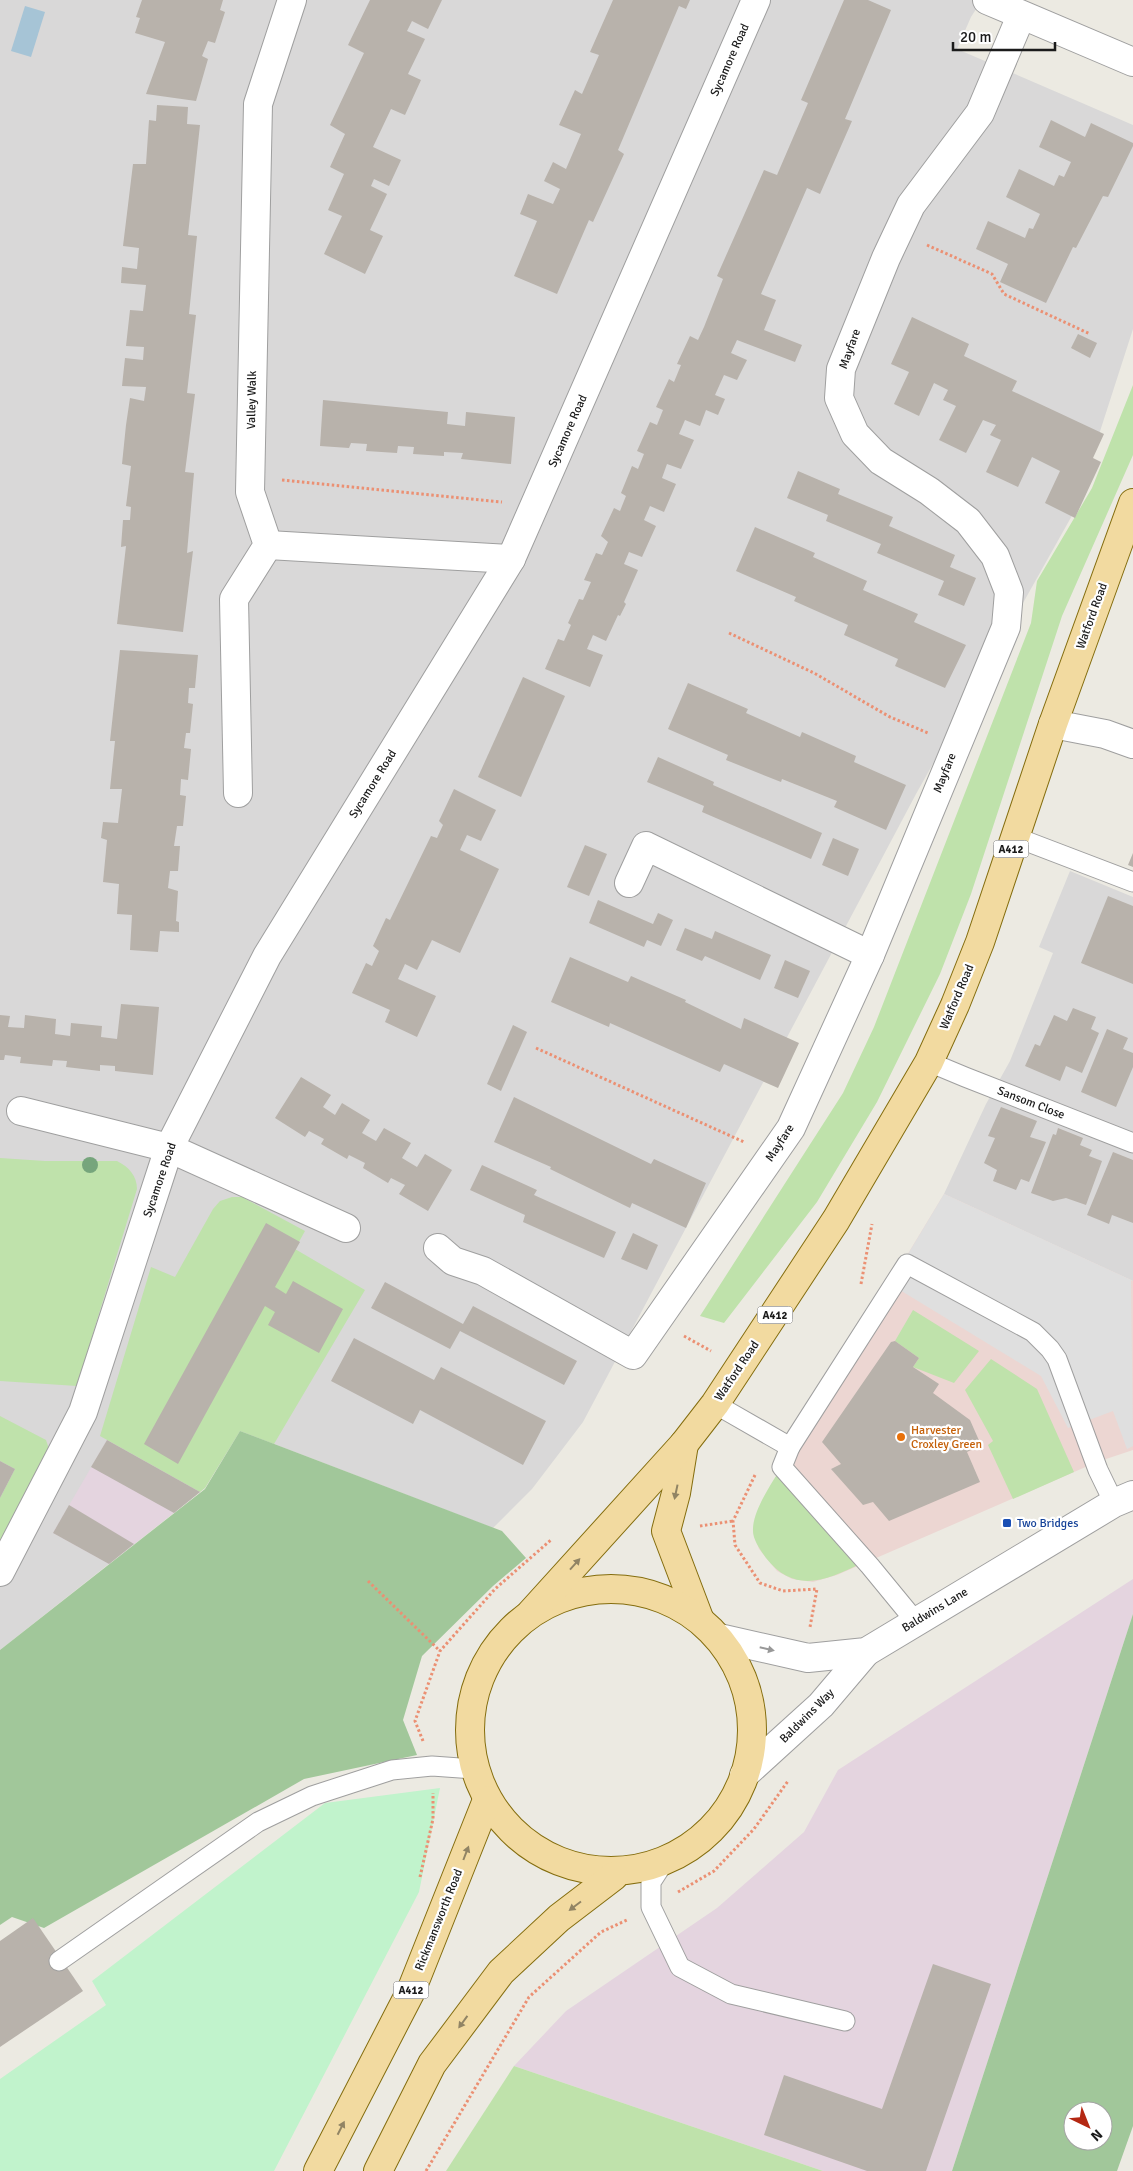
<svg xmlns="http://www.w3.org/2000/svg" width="1133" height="2171" font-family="Signika,sans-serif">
	<rect width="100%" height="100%" fill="#eceae2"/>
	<g fill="#d9d8d8">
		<polygon points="0,0 982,0 971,17 957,49 1133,125 1133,329 1074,512 916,794 583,1422 532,1489 493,1528 240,1431 205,1488 0,1650"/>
		<polygon points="1070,871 1133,897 1133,1281 944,1194 986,1104 1010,1061 1053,953 1039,947"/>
	</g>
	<polygon fill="#ecd6d2" points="944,1194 1133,1281 1133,1450 1097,1462 837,1575 813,1582 792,1579 777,1571 759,1549 753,1532 758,1511 804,1426"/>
	<g fill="#e4d4df">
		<polygon points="107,1440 200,1492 109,1564 53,1533"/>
		<polygon points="1133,1579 1133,1614 952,2171 823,2171 514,2066 566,2011 717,1908 804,1832 838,1770"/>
	</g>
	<g fill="#bfe2ab">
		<polygon points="1133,385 1133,455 1062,616 971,894 940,974 877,1102 817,1202 724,1323 700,1316 843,1093 874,1027 1031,623 1037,581 1092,488"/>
		<path d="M0,1158L45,1161H117C129,1167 137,1176 137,1189L77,1386L0,1381Z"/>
		<polygon points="232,1197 242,1197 305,1231 295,1249 365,1290 274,1444 240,1431 205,1488 200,1492 100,1436 151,1267 175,1277 213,1209 220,1201"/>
		<polygon points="913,1310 979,1351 954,1383 913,1367 919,1358 895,1341"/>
		<polygon points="991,1359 1037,1389 1074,1472 1013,1499 988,1445 993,1441 965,1390"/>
		<polygon points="0,1416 46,1440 50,1452 4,1539 0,1539 0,1498 15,1469 0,1461"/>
		<path d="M785,1462L862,1563C827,1580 795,1595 766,1558C761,1551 753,1540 753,1531C752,1510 774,1480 785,1462Z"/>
		<polygon points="514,2066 823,2171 446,2171"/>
	</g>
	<g fill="#a1c79a" fill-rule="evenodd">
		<polygon points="240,1431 502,1531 526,1558 493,1586 422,1656 403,1720 417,1755 304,1779 44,1928 12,1917 0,1925 0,1650 205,1489"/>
		<path d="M1133,1614V2126L1117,2171H952ZM1073,2111H1103V2141H1073Z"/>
	</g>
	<polygon fill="#c1f3cc" points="440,1788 419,1892 274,2171 0,2171 0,2079 106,2005 92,1981 325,1803"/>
	<polygon fill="#dfdfdf" points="944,1194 1131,1280 1133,1446 1127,1449 1113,1411 1068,1428 1041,1376 890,1284"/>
	<polygon fill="#a6c4d6" points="25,6 45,12 31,57 11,51"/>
	<g fill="#b8b2ab">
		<polygon points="142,0 223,0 220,10 225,12 215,43 208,41 202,56 208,59 196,101 146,94 165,42 135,33 140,18 136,17"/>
		<polygon points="370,0 442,0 428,29 412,21 407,31 425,39 408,74 421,80 405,115 391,109 373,147 401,160 389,186 374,179 371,186 387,194 370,230 383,236 365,274 324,254 342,216 328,210 344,174 330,167 345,134 330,125 364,53 348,45"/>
		<polygon points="613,0 690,0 686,9 679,6 618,150 624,154 593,222 589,220 557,294 514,276 537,221 520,214 528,194 553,204 560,189 544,181 553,162 566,169 581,134 559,125 575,90 582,94 599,55 590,52"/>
		<polygon points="844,0 868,0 891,10 845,119 852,121 820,194 807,188 761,294 776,300 764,330 802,345 795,362 737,340 731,353 747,360 737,380 724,375 715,395 725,399 718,415 706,410 700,426 685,420 679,434 694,440 681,469 667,464 662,478 676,484 664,512 650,506 644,520 656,526 642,557 629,552 624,564 638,570 624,602 626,604 620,616 618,615 606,641 593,635 587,649 603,655 590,687 545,669 558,639 564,641 571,625 568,623 579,599 583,600 591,582 584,580 596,553 602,555 608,542 601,536 614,508 620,511 626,496 621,493 632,466 638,469 644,454 637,451 650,422 657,425 663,410 656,407 669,379 674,382 681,365 677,364 690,336 698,340 704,327 723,279 717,276 764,170 777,175 808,103 801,100"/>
		<polygon points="157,105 188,107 187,124 200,125 188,235 197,236 189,314 196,315 187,393 195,394 185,472 194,473 187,553 193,551 183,632 117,624 126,546 121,547 123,520 130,520 131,507 126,506 131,466 122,464 126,425 130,398 144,401 146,387 122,386 125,358 143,360 144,347 126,346 130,310 143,311 146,285 121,283 122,267 137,269 139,248 123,246 133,164 146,164 149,120 156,121"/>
		<polygon points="1051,120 1085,137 1091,123 1133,143 1133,146 1108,197 1103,196 1076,248 1073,247 1046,303 1000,282 1008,264 976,249 988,221 1025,238 1029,228 1033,229 1040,214 1006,197 1019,169 1054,186 1059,175 1064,177 1071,162 1039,147"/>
		<polygon points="912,317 969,344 964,356 1017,381 1012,391 1104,434 1093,458 1101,462 1075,518 1045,503 1060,471 1032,457 1018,487 986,472 1001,440 990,435 996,425 983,420 966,453 939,440 956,406 943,400 948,390 934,383 919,416 894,404 909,372 891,364"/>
		<polygon points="1078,334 1097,343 1090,358 1071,348"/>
		<polygon points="323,400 448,412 447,424 465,426 466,412 515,417 511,464 461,459 463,453 444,452 444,456 413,454 414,447 398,446 397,453 366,451 367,444 351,443 349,448 320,446"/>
		<polygon points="798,471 840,489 838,494 893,517 889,526 955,555 950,567 976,578 964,606 938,595 944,581 877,553 881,544 826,521 828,515 787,498"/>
		<polygon points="755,527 815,553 813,557 867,581 863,590 918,614 914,622 966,645 945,688 895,666 898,659 844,635 848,625 794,601 796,597 736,571"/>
		<polygon points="120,650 198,655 195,688 189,688 188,703 193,704 190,733 186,733 184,748 191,749 188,780 181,779 180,795 186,796 183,826 177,826 174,846 180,846 178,871 170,871 168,888 178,891 176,921 179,922 179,932 160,931 158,952 130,950 132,915 117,914 119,884 103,882 107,840 101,838 103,822 118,823 122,789 110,789 115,741 110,741"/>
		<polygon points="523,677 565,696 521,797 478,777"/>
		<polygon points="688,683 748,709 746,713 800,737 802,732 856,756 854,762 906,785 886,830 834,807 837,801 782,779 781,782 726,760 728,755 668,729"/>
		<polygon points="658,757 714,782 713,785 822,833 811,859 702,812 704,806 647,782"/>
		<polygon points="454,789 496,810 481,841 467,835 460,850 499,869 460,953 432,940 417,970 405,964 398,979 436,996 417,1037 385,1022 390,1010 352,993 366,963 372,966 379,951 373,946 386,918 390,920 431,836 437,838 443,825 439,821"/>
		<polygon points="833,838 859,849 848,876 822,865"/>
		<polygon points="585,845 607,854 589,896 567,887"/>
		<polygon points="1133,853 1133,867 1128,865"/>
		<polygon points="1108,896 1133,906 1133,984 1081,963"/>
		<polygon points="598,900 653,924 658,913 673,920 661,946 647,940 644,947 589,923"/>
		<polygon points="685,928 712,939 715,931 771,955 760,980 705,956 702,961 676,950"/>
		<polygon points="570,957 628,982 631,976 686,1000 685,1002 741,1029 744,1018 799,1043 778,1088 724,1064 720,1072 610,1023 609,1027 551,1002"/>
		<polygon points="785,960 810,971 798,998 774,988"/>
		<polygon points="121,1004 159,1007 153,1075 115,1071 115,1066 100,1065 100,1071 66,1067 67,1061 53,1060 52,1066 20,1063 21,1057 5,1055 4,1060 0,1060 0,1015 10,1016 8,1027 24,1028 25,1015 56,1019 55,1034 70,1036 71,1023 102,1026 101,1037 117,1039"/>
		<polygon points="1073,1008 1096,1017 1091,1029 1099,1033 1082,1073 1066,1066 1060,1081 1025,1066 1035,1044 1040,1046 1054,1015 1067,1021"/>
		<polygon points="513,1025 527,1032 501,1091 487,1084"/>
		<polygon points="1107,1029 1128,1038 1123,1049 1133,1053 1133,1067 1116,1107 1081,1092"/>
		<polygon points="301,1077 331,1095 323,1107 335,1115 342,1103 370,1120 362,1133 376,1141 384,1128 411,1143 402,1158 417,1167 425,1154 452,1170 428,1211 399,1194 405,1185 391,1178 388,1183 363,1168 365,1163 349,1155 347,1159 321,1144 324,1139 309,1131 305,1137 275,1118"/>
		<polygon points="514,1097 651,1164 654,1159 706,1183 686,1228 632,1203 630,1208 550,1169 551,1167 494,1142"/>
		<polygon points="1001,1107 1037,1121 1030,1137 1046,1142 1029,1182 1021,1179 1016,1190 993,1181 997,1170 984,1163 995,1138 988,1136"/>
		<polygon points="1058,1128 1083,1138 1080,1145 1092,1150 1089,1156 1102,1161 1086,1205 1066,1198 1053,1201 1031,1193 1053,1134 1056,1135"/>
		<polygon points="1113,1152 1133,1160 1133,1223 1112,1215 1109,1224 1087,1215"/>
		<polygon points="482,1165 537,1190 534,1195 616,1232 604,1258 523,1222 525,1215 470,1190"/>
		<polygon points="266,1223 300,1242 275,1287 286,1294 293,1281 343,1309 319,1353 268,1325 275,1312 265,1306 178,1464 144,1444"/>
		<polygon points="633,1233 658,1245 647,1270 621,1259"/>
		<polygon points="385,1282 463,1324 473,1306 577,1361 564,1385 460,1331 450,1349 371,1308"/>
		<polygon points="354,1338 434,1380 441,1367 546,1421 523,1465 420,1410 413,1424 331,1381"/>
		<polygon points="895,1341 919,1358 913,1367 939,1384 933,1393 970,1420 981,1445 967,1452 980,1482 889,1521 873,1502 863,1505 831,1469 841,1464 822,1442 891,1342"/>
		<polygon points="107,1440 200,1492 174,1513 91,1467"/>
		<polygon points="0,1461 15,1469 0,1498"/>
		<polygon points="69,1505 134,1544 109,1564 53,1533"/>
		<polygon points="33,1918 83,1991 0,2047 0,1941"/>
		<polygon points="933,1964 991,1984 926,2171 867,2171 764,2135 784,2075 882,2109"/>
	</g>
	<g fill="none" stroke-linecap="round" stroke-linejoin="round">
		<g stroke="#9f9f9f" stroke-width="21">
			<g id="service">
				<polyline points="1015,837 1133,882"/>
				<polyline points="929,1062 965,1077 1133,1143"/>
				<polyline points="715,1404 790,1447 782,1467 870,1566 916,1622"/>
				<polyline points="790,1447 907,1264 1033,1332 1050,1349 1057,1359 1098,1470 1114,1503"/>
				<polyline points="664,1862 651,1882 651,1907 680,1967 731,1994 845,2021"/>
				<polyline points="59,1961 258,1822 312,1796 392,1770 432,1766 474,1769"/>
			</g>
		</g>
		<g stroke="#9f9f9f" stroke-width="30">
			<g id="minor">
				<polyline points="987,0 1133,62"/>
				<polyline points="268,545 511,559"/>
				<polyline points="1053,724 1105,734 1133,744"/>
				<polyline points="238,793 234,599 268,545 250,492 258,104 292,0"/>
				<polyline points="629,883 646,846 870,955"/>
				<polyline points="21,1111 169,1148 346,1228"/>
				<polyline points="438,1248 453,1261 483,1271 633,1355 791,1128 870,955 1006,627 1009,592 995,556 968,521 929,491 881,461 855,434 839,398 841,369 886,258 911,205 980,113 1021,16"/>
				<polyline points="0,1572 83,1412 169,1148 267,956 511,559 756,0"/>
			</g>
		</g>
		<g stroke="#9f9f9f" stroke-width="30">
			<g id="tertiary">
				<polyline points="719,1638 808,1658 866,1652 1114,1503 1133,1495"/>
				<polyline points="744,1775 821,1705 866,1652"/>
			</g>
		</g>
		<g stroke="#846d0e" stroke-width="30">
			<g id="primary">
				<polyline points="684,1444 676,1493 666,1531 699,1618"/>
				<circle cx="611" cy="1730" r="141"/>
				<polyline points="531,1613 684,1444 715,1404 836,1220 929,1062 955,1005 980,942 1053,724 1133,503"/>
				<polyline points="318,2171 411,1991 487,1800"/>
				<polyline points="378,2171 432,2064 501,1972 559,1918 614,1876"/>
			</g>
		</g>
		<g stroke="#eb9073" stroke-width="3" stroke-dasharray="2.5 2.5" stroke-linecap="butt">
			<polyline points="927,245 992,274 1004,294 1090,334"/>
			<polyline points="282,480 502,502"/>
			<polyline points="729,633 814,673 890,717 928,733"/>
			<polyline points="536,1048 744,1142"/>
			<polyline points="861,1284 872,1224"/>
			<polyline points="684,1336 711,1351"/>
			<polyline points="755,1475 733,1521 735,1545 760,1583 783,1591 817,1589 810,1627"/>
			<polyline points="700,1526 733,1521"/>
			<polyline points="368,1581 440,1651"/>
			<polyline points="423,1741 415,1721 440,1651 495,1589 552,1539"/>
			<polyline points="420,1877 433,1819 433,1793"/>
			<polyline points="678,1892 714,1871 754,1829 788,1781"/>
			<polyline points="426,2171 529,1997 601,1932 627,1920"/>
		</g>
		<use href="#service" stroke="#fff" stroke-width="19"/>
		<use href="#minor" stroke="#fff" stroke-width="28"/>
		<use href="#tertiary" stroke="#fff" stroke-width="28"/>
		<use href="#primary" stroke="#f2daa0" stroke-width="28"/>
	</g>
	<circle fill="#76a57c" cx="90" cy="1165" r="8"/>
	<defs><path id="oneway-solid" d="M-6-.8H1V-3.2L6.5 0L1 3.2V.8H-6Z" transform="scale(1.25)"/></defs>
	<g fill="#918464">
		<use href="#oneway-solid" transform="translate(676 1492) rotate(102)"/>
		<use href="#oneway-solid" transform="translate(575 1564) rotate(-48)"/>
		<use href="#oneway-solid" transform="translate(466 1853) rotate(-69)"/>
		<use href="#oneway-solid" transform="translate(575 1906) rotate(143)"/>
		<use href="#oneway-solid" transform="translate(463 2022) rotate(126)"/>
		<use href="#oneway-solid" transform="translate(341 2128) rotate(-63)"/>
	</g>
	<use fill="#989898" href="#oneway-solid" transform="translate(767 1649) rotate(13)"/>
	<circle fill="#e8710a" stroke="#fff" stroke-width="2" cx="901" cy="1437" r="5"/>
	<rect fill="#1a4fb4" stroke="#fff" stroke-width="2" x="1002" y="1518" width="10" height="10" rx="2.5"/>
	<g text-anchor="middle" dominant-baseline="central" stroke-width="4.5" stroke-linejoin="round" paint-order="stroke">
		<g fill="#fff" stroke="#5f5f5f" stroke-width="1">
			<rect x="993.5" y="840.5" width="35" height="17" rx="4"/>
			<rect x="757.5" y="1306.5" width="35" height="17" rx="4"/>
			<rect x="393.5" y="1981.5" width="35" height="17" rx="4"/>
		</g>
		<g font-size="11" font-weight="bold" fill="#1b1b1b">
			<text x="1011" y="849">A412</text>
			<text x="775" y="1315">A412</text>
			<text x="411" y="1990">A412</text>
		</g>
		<g font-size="12" fill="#1b1b1b" stroke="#fff">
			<text transform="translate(730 60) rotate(-66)">Sycamore Road</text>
			<text transform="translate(850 349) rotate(-70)">Mayfare</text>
			<text transform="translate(252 400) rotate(-89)">Valley Walk</text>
			<text transform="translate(568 431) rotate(-66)">Sycamore Road</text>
			<text transform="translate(1092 616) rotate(-70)">Watford Road</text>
			<text transform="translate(945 773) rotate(-68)">Mayfare</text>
			<text transform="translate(373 784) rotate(-58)">Sycamore Road</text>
			<text transform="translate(957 997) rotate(-67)">Watford Road</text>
			<text transform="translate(1031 1103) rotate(21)">Sansom Close</text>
			<text transform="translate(780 1143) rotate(-57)">Mayfare</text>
			<text transform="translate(160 1180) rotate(-71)">Sycamore Road</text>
			<text transform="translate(737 1371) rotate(-56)">Watford Road</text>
			<text transform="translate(935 1610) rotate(-31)">Baldwins Lane</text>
			<text transform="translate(807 1716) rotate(-45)">Baldwins Way</text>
			<text transform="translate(439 1920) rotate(-68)">Rickmansworth Road</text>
		</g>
		<g font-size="12" fill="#c56008" stroke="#fff" text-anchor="start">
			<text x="911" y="1430">Harvester<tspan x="911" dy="14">Croxley Green</tspan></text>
		</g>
		<g font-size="12" fill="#164399" stroke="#fff" text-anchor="start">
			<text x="1017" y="1523">Two Bridges</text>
		</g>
	</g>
	<g transform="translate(1088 2126) rotate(137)"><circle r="24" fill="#ffffff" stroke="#a4a4a4"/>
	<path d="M0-4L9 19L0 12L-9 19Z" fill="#b42813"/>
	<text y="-8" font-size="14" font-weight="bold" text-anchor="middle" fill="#1b1b1b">N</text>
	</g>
	<path d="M953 42v8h102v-8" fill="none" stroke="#1b1b1b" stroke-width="2.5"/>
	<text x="960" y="42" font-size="15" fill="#1b1b1b" stroke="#ffffff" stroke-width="4" paint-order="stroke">20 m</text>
</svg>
